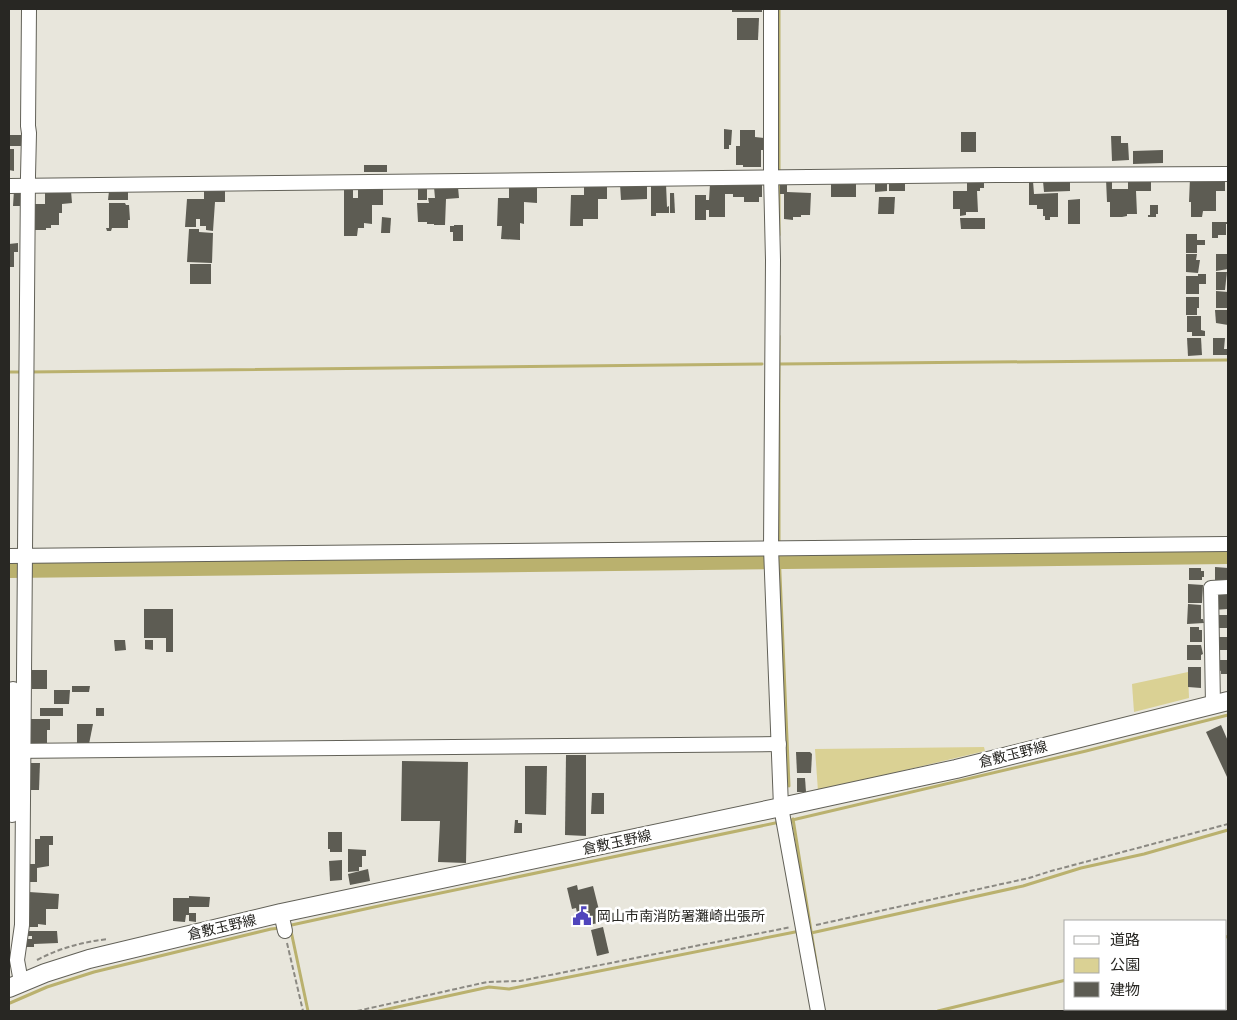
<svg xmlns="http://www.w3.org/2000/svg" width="1237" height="1020" font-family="'DejaVu Sans','Noto Sans JP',sans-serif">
	<rect width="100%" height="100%" fill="#e8e6dc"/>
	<g fill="#dad194">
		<polygon points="1188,672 1189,698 1134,712 1132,684"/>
		<polygon points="984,747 985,751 818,791 815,749"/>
	</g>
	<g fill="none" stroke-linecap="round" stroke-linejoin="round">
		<g stroke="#bab16e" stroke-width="3">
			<polyline points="779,9 779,173"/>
			<polyline points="779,181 779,235"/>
			<polyline points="779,336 779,545"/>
			<polyline points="779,364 1228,360"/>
			<polyline points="9,372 23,372"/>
			<polyline points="29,372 762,364"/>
			<polyline points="779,551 789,786"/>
			<polyline points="793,819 817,968"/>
			<polyline points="788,821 1086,751 1228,715"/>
			<polyline points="287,926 388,904 780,822"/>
			<polyline points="291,931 308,1011"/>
			<polyline points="811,933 1023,886 1081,868 1144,854 1228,830"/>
			<polyline points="1226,937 1228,936"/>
			<polyline points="10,1003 47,987 94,972 271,929 281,928"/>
			<polyline points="379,1011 489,987 509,989 795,932"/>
			<polyline points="938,1011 1066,980"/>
		</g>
		<polyline stroke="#bab16e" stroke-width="20" points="9,568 1228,554"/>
	</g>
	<g fill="#5d5c53">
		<rect x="732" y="9" width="30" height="3"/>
		<polygon points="737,18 759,18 758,40 737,40"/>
		<polygon points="724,129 732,130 731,145 729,145 729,149 724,149"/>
		<polygon points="740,130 755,130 755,137 765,138 764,150 761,150 761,167 743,167 743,165 736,165 736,146 740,146"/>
		<rect x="961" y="132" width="15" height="20"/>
		<polygon points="9,135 23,135 22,146 9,146"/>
		<polygon points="1111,136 1121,136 1121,143 1128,143 1129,160 1112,161"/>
		<polygon points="9,149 14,149 14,171 9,170"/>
		<polygon points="1163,150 1163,163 1133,164 1133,151"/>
		<rect x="364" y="165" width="23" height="7"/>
		<polygon points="1151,178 1151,191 1136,191 1137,214 1127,214 1127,216 1122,217 1110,217 1110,202 1107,202 1106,179 1112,179 1112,189 1128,189 1128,179"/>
		<polygon points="1190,178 1225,179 1225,191 1216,191 1216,211 1203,211 1202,217 1191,217 1191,202 1189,202"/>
		<polygon points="967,180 984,180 984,188 980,188 980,191 977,191 978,212 966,212 966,215 960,216 960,209 953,209 953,191 967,191"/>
		<polygon points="1070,180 1070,191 1044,192 1043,181"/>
		<polygon points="1029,181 1033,181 1034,194 1058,193 1058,217 1050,217 1050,220 1045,220 1045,216 1043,216 1043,209 1037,209 1037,205 1029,205"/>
		<polygon points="780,182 787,182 787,192 811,193 810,215 801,215 801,217 793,217 793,220 784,219 784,194 780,194"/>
		<rect x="831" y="182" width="25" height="15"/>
		<polygon points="875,183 887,183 887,191 875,192"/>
		<rect x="889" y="183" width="16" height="8"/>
		<polygon points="620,184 647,184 647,199 621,200"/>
		<polygon points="651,184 666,184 667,207 669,206 669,213 656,213 656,216 651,216"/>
		<polygon points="710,184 762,184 762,197 759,197 759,202 744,202 744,197 733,197 733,194 725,194 725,217 709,217 709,210 706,210 706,220 695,220 695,195 706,195 706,200 709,200"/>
		<polygon points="509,186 537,186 537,203 524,202 524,224 520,223 520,240 501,239 502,226 497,226 498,198 509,198"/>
		<rect x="418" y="187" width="9" height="13"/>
		<polygon points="434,187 458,187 459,198 446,199 445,225 434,225 434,224 427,224 427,222 418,222 417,203 429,203 428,198 435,198"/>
		<polygon points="584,187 607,187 607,199 598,199 598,219 583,219 583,226 570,226 571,195 584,195"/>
		<polygon points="344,188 353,188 353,198 358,198 358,188 383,188 383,205 372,205 372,224 364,223 364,228 358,228 357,236 344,236"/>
		<polygon points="14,190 22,190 22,206 13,206"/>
		<polygon points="204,190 225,190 225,202 215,202 213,231 206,230 206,226 200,226 200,219 196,219 196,227 185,227 187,199 204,199"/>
		<polygon points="71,191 72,203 62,204 62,213 59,213 59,225 51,225 51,228 46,228 46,230 35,230 35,204 45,204 45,192"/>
		<polygon points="109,191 128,192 128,200 108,200"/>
		<polygon points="670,193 674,193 675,213 670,213"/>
		<polygon points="879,197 895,197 894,214 878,214"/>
		<polygon points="1080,199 1080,224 1068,224 1068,200"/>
		<polygon points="109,203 125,203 126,205 129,205 130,220 128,220 128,228 112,228 111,231 107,231 106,228 109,228"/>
		<polygon points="1150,205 1158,205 1158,214 1156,214 1156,217 1148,217 1148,215 1150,215"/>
		<polygon points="382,217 391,218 390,233 381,233"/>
		<polygon points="960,218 985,218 985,229 961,229"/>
		<polygon points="1212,222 1228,222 1228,224 1226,224 1226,235 1218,235 1218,238 1212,238"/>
		<polygon points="454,225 463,225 463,241 453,241 453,232 450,232 450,226 454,226"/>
		<polygon points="189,229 199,229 199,232 213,233 212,263 187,262"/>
		<polygon points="1186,234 1197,234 1197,240 1205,240 1205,245 1197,245 1197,253 1186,253"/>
		<polygon points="18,243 18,252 14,252 14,267 9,267 9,244"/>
		<polygon points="1186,254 1197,254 1196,260 1200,260 1198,273 1186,272"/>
		<polygon points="1216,254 1228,254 1228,269 1216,271"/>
		<rect x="190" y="264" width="21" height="20"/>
		<polygon points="1216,272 1227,272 1225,290 1216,290"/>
		<polygon points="1198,274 1206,274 1206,284 1199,284 1199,294 1186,294 1186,276 1198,276"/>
		<polygon points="1216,291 1228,292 1227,308 1216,308"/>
		<polygon points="1186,297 1199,297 1199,308 1197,308 1197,315 1186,315"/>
		<polygon points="1215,310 1228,310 1228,325 1216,323"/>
		<polygon points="1187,316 1201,316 1201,330 1205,331 1205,336 1192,336 1192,332 1187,332"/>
		<polygon points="1187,338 1201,338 1202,355 1188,356"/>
		<polygon points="1213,338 1225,338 1224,349 1227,349 1227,355 1213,355"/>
		<polygon points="1215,567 1228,568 1228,580 1215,580"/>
		<polygon points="1189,568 1201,568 1201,571 1204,571 1204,577 1202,577 1202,580 1189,580"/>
		<polygon points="1188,584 1203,585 1202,603 1188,603"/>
		<polygon points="1213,594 1227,594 1228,609 1213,610"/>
		<polygon points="1188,604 1201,605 1201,619 1203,619 1204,623 1187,624"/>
		<polygon points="144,609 173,609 173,652 166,652 166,638 144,638"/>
		<polygon points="1216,615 1228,615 1228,628 1215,628"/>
		<polygon points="1190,627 1199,627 1199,630 1202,630 1202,642 1190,642"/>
		<rect x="1219" y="637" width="9" height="13"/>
		<polygon points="114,640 125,640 126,650 115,651"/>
		<polygon points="145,640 153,640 153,650 145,649"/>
		<polygon points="1187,645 1201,645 1203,654 1201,655 1201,660 1187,660"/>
		<polygon points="1218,660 1228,660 1228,674 1221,674 1221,671 1218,670"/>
		<polygon points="1188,667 1201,667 1201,688 1188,687"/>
		<rect x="32" y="670" width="15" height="19"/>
		<polygon points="72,686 90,686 89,692 72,692"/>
		<polygon points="54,690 70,690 69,704 54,704"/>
		<rect x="40" y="708" width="23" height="8"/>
		<rect x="96" y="708" width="8" height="8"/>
		<polygon points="30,719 50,719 50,730 47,730 47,743 30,743"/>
		<polygon points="77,724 93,724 89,744 77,744"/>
		<polygon points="1221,725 1228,741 1228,779 1206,732"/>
		<polygon points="796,752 810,752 812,754 811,773 797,773"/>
		<polygon points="566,755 586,755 586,836 565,835"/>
		<polygon points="402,761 468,762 466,863 438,862 440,821 401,821"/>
		<polygon points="28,763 40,763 39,790 29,790"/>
		<polygon points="525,766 547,766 546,815 525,814"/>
		<polygon points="797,778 805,778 806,792 797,792"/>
		<polygon points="592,793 604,793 604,814 591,814"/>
		<polygon points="515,820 518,820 518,823 522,823 522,833 514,833"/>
		<polygon points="328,832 342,832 342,852 330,852 330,849 328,849"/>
		<polygon points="40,836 53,836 53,845 49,845 49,866 37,868 37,882 28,882 28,864 35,864 35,839 40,839"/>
		<polygon points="348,849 366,850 366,856 362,856 362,867 359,867 359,871 348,872"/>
		<polygon points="342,860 342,880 330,881 329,861"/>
		<polygon points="368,869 370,881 350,885 348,874"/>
		<polygon points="577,885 578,890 593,886 602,922 580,927 576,908 572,909 567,888"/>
		<polygon points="29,892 59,894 58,909 46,909 46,925 38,924 38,927 27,927"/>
		<polygon points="189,896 210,897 209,907 189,907 189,913 196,913 196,922 189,921 189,915 186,915 185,922 173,921 173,898 189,898"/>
		<polygon points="603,927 609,953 597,956 591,930"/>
		<polygon points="25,931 57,931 58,943 34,944 34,947 26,947 26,939 32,939 32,936 25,936"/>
	</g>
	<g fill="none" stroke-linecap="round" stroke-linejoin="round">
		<g stroke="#626158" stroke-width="16">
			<g id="minor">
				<polyline points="771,9 771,174 773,260 771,548 781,807 818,1011"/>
				<polyline points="9,186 996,175 1228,174"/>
				<polyline points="9,556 1228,544"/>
				<polyline points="1213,705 1211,588 1228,587"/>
				<polyline points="9,751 779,744"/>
				<polyline points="12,815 13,689"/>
				<polyline points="281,913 285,931"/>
				<polyline points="21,982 17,960 22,925 28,176 29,133 28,126 29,9"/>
			</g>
		</g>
		<g stroke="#626158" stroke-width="20">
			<polyline id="major" points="9,988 45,973 89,959 281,913 781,807 956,769 1228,701"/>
		</g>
		<g stroke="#8b8982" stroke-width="2" stroke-dasharray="5 2.5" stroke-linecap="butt">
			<polyline points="816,925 1029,878 1051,871 1228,824"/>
			<polyline points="287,943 303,1011"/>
			<path d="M37,960C60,948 82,942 108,939"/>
			<polyline points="357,1011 487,982 520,981 791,927"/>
		</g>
		<use href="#minor" stroke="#fff" stroke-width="14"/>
		<use href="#major" stroke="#fff" stroke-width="18"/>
	</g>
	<defs>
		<g id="civic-bare" transform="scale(1.5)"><path d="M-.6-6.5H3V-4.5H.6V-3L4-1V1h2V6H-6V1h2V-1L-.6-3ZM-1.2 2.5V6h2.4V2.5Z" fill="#5045bc" stroke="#fff" stroke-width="2.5" paint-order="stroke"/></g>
	</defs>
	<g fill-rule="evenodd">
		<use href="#civic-bare" x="582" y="916"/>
	</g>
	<g text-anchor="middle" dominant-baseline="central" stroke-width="5" stroke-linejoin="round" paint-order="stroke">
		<g font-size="14" fill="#282723" stroke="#fff">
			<text transform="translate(1013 754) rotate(-14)">倉敷玉野線</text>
			<text transform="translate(617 842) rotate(-12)">倉敷玉野線</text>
			<text transform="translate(222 927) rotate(-13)">倉敷玉野線</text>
		</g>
		<g font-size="14" fill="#282723" stroke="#fff" text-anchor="start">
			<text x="597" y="916">岡山市南消防署灘崎出張所</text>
		</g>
	</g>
	<rect width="1237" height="1020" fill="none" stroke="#282723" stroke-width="20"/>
	<rect x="1064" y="920" width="162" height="90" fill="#ffffff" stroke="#a9a9a7"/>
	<rect x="1074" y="936" width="25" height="8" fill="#ffffff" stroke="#a9a9a7"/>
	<text x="1110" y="945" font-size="15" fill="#282723">道路</text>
	<rect x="1074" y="958" width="25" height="15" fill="#dad194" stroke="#a9a9a7"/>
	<text x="1110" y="970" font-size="15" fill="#282723">公園</text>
	<rect x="1074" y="982" width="25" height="15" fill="#5d5c53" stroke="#a9a9a7"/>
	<text x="1110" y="995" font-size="15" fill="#282723">建物</text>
</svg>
